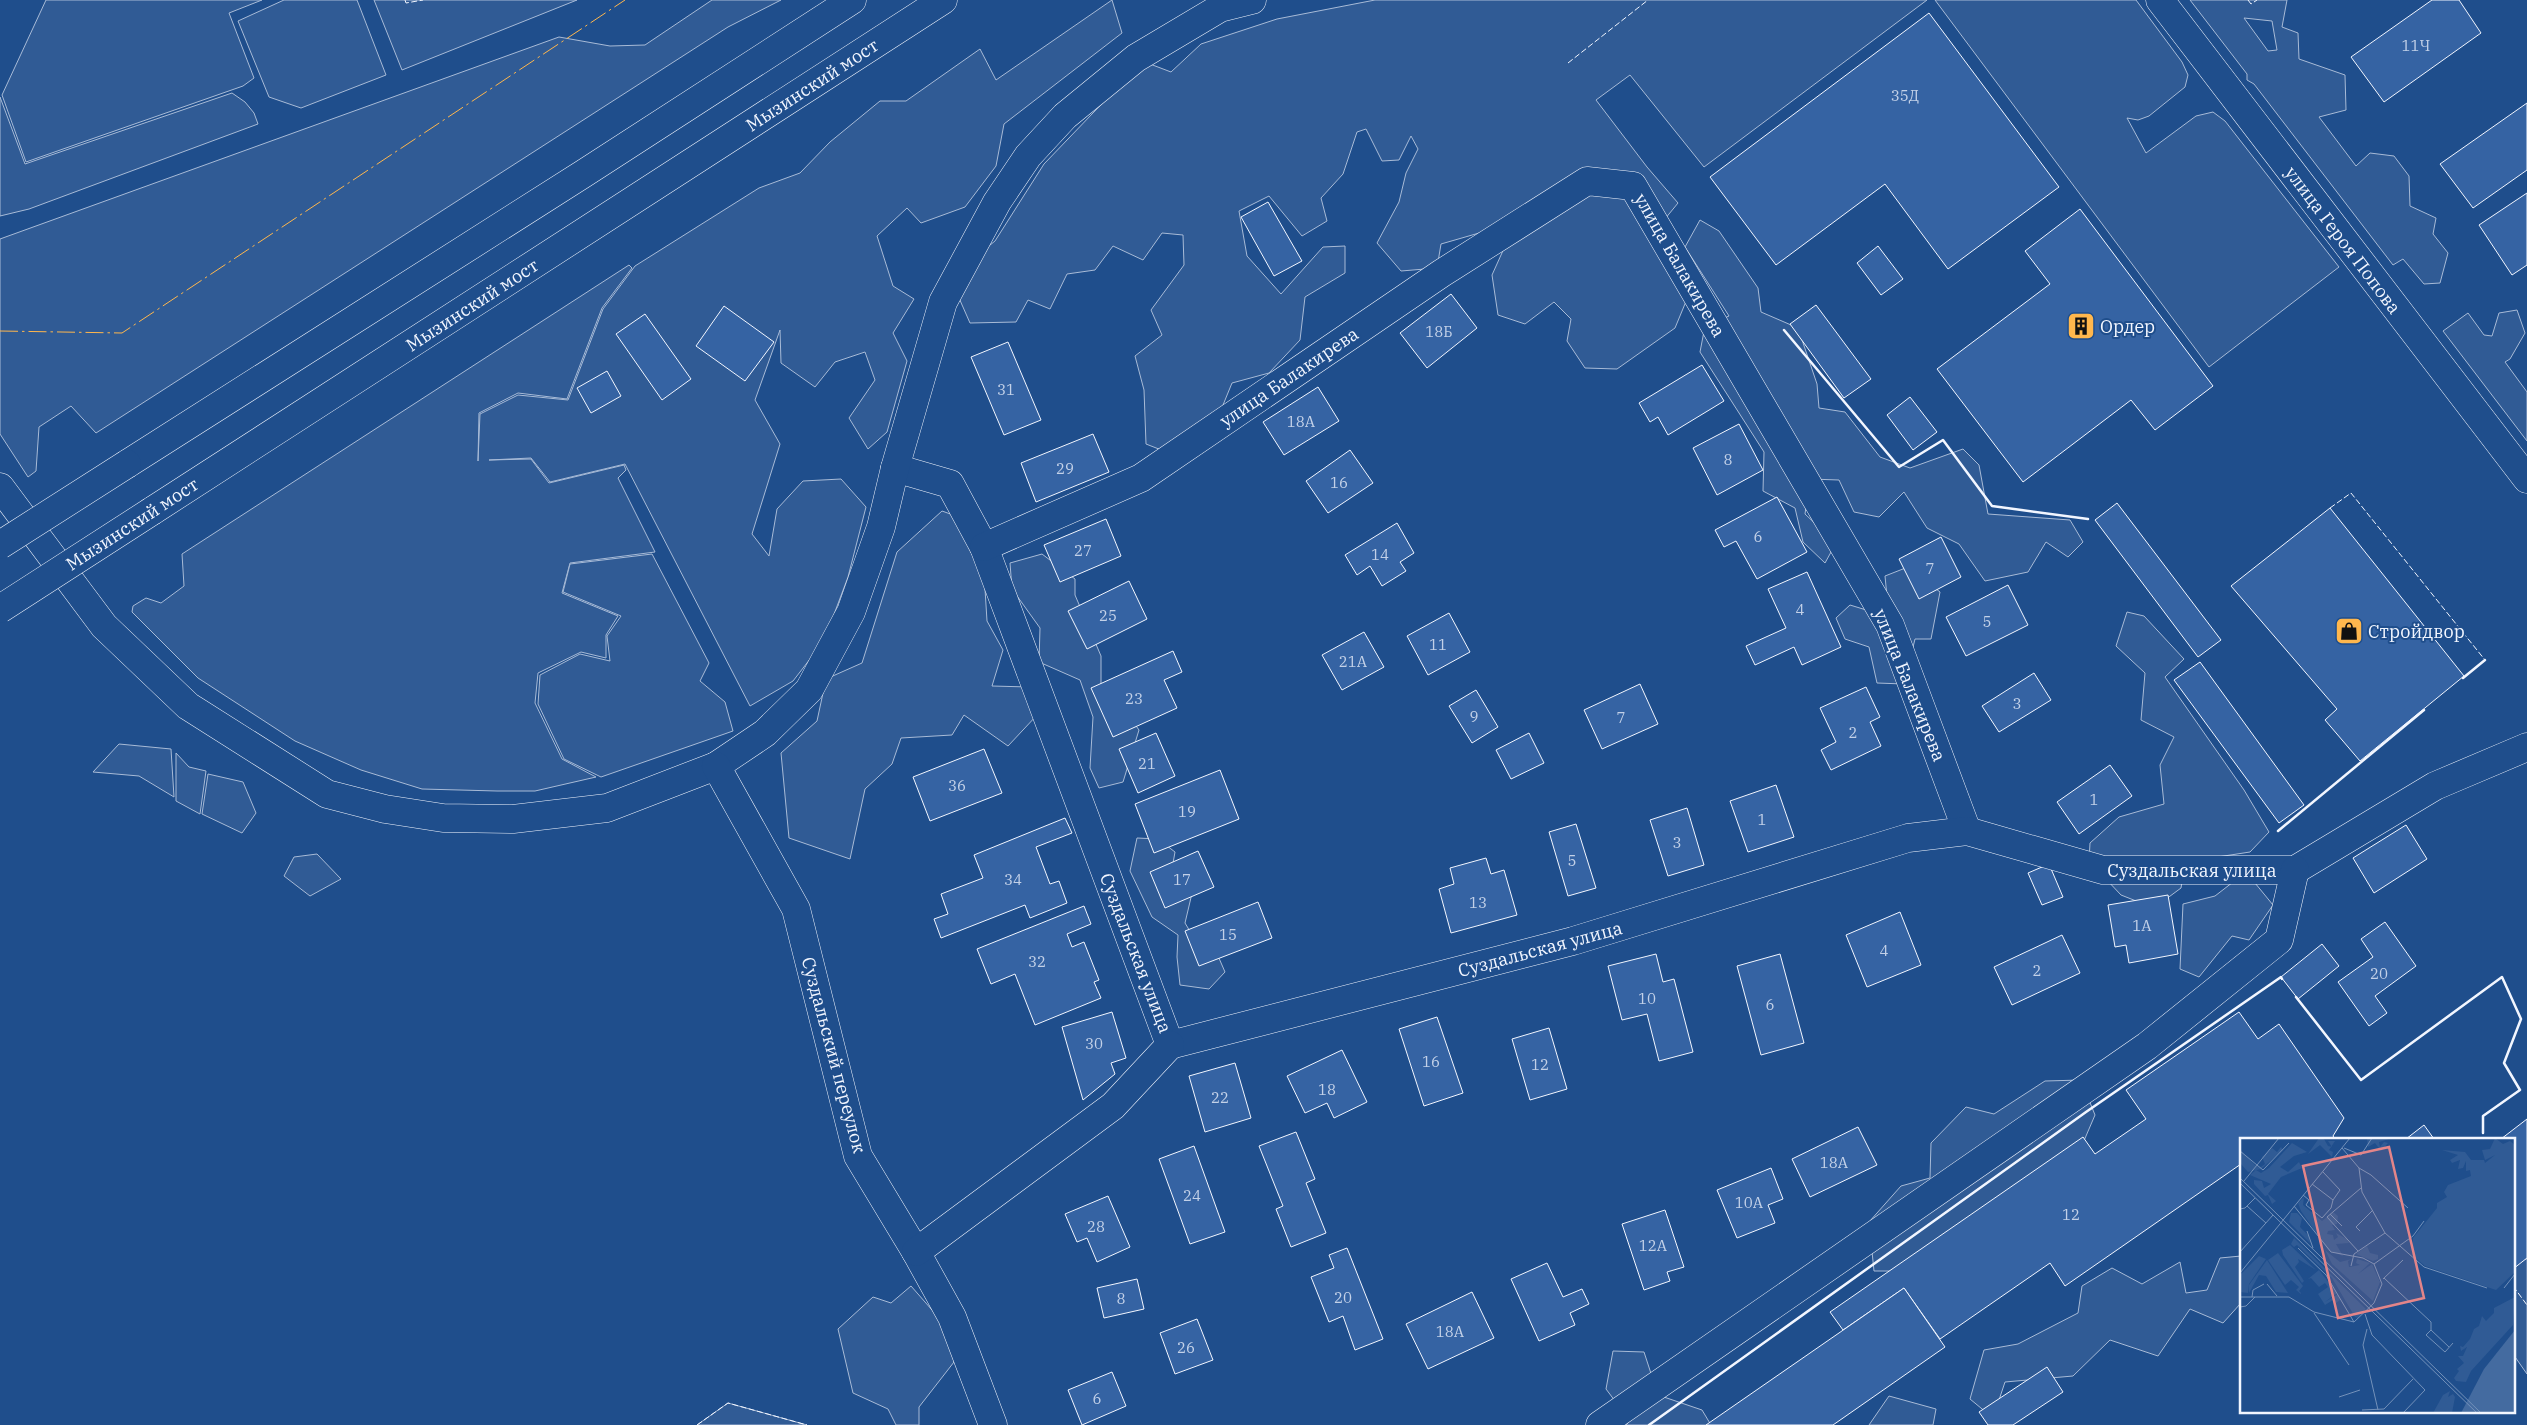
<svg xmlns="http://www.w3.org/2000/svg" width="2527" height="1425" font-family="'IBM Plex Serif',serif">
	<rect width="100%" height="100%" fill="#1f4e8c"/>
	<g fill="#305b95" stroke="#a8bbd7" fill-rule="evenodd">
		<polygon points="46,0 262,0 229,13 254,78 243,86 26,162 2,95"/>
		<polygon points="284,0 357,0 386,75 301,108 269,97 238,21"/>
		<polygon points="374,0 577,0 402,70"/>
		<polygon points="712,0 781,0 728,27 96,433 71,406 39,427 36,471 28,477 0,434 0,239 559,37 610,46 645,45"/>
		<polygon points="1112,0 1122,33 1004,124 996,166 965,207 921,223 907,208 877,236 893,286 914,299 893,333 907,361 887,432 868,449 849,418 875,380 865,352 835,362 815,387 781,363 780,330 755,400 780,444 752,534 769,556 777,509 803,481 841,479 866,507 848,577 824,641 793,681 750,706 625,464 550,482 531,458 489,460 531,459 549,483 624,465 626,470 618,478 655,552 570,563 562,593 618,616 606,635 606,658 581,652 538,673 535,703 562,759 596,777 535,791 497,791 422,789 361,770 295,741 198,678 132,612 133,606 146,598 161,603 184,586 182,554 629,265 632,268 602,308 567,399 518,393 479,413 478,461 480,414 518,395 568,400 603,309 635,266 759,188 800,173 830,142 880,101 906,101 980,49 996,80"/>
		<polygon points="1375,0 1927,0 1704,167 1630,75 1596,100 1647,167 1678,203 1651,236 1687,299 1675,328 1617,369 1585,368 1567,341 1571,319 1554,302 1525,324 1498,315 1492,275 1506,244 1493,229 1441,244 1437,268 1401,271 1377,243 1399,202 1406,173 1418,149 1411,136 1399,160 1382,161 1366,129 1357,132 1343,174 1321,198 1327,221 1302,236 1269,196 1239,211 1247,256 1281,294 1323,247 1345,246 1345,273 1305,297 1300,340 1269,373 1232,383 1214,427 1169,453 1146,444 1144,390 1135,356 1162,335 1151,310 1184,265 1183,235 1162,233 1143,260 1113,246 1095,270 1067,274 1050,309 1028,300 1016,322 970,323 959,298 973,259 995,241 1044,164 1117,88 1150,64 1171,72 1201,44 1277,19"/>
		<polygon points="1935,0 2136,0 2182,62 2188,75 2185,87 2149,116 2138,120 2127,118 2146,153 2196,116 2213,112 2225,121 2339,267 2209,367"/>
		<path d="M2190,0H2287L2282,27L2298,33L2299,59L2345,75L2346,110L2319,117L2356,166L2370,153L2394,156L2409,176L2410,206L2436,218L2433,234L2448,253L2440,283L2424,284L2403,259L2393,265L2254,84L2247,80V74ZM2244,18L2272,21L2277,50L2268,51Z"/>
		<polygon points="232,93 245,102 254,113 258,124 29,209 0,216 0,97 25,164"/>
		<polygon points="1700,220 1719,231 1758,288 1761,312 1798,328 1817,384 1819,408 1845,412 1880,457 1910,468 1963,449 1979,465 1988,514 2070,520 2083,542 2068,557 2046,542 2028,572 1985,581 1959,544 1927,528 1904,492 1879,517 1854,512 1839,480 1810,479 1805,514 1836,543 1825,563 1803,542 1795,508 1763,491 1764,452 1700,352 1705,326 1729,316 1685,247"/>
		<polygon points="2517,310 2525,333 2510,359 2505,362 2527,392 2527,441 2443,331 2468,313 2484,335 2492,336 2499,313"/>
		<polygon points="942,511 981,525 987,621 1003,650 992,686 1029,687 1038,714 1008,746 964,715 952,735 901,738 892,764 865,789 850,859 789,838 781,753 817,721 826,679 862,663 897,552"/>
		<polygon points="652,554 709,663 700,681 725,702 733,731 601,777 564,759 538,704 540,675 580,654 610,661 607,636 621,616 563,592 570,564"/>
		<polygon points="1042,554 1075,579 1075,595 1101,656 1101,698 1124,709 1139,730 1123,782 1099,788 1090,768 1093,717 1080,680 1039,662 1040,628 1012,589 1010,563"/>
		<polygon points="1908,567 1940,592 1931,639 1915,639 1904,684 1877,683 1869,647 1845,639 1836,618 1850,605 1889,617 1885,576"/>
		<polygon points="2127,612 2144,616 2184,659 2165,677 2244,790 2269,832 2250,852 2185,862 2181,888 2154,908 2121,895 2089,861 2090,843 2119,817 2164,804 2160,765 2174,737 2141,720 2145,673 2116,646"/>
		<polygon points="119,744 171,749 174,797 139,776 93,772"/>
		<polygon points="176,753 189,767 206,771 200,814 176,801"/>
		<polygon points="208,774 243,782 256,813 242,833 202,814"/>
		<polygon points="1137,838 1158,839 1175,852 1170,880 1193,889 1185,923 1197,943 1215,949 1225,972 1209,989 1180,985 1177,957 1178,935 1152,917 1130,871"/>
		<polygon points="317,854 341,879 310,896 284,876 294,857"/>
		<polygon points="2246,872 2273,905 2249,940 2232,936 2199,977 2180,969 2183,904 2215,896"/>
		<polygon points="2081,1080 2095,1115 2074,1164 1914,1271 1874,1271 1869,1222 1901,1186 1930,1178 1931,1143 1966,1107 1994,1114 2045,1081"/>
		<polygon points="2241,1256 2241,1303 2223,1323 2190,1309 2158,1356 2110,1340 2073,1376 2005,1382 1993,1418 1970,1399 1984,1350 2018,1344 2078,1313 2082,1286 2112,1268 2142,1284 2180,1262 2186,1293 2207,1290 2220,1258"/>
		<polygon points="2527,1259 2527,1374 2513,1354 2513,1260"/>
		<polygon points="911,1286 946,1326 954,1362 919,1407 919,1425 896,1425 888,1409 853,1393 838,1329 873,1297 891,1303"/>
		<polygon points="1613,1351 1644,1352 1658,1395 1702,1410 1711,1425 1626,1425 1630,1421 1606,1389"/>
		<polygon points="1889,1396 1936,1409 1933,1425 1869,1425"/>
		<polygon points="728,1403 807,1425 697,1425"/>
	</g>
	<g fill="#3563a3" stroke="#f2f6ff">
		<polygon points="2432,0 2459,0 2481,33 2384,102 2351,57"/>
		<polygon points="1929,13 2059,187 1948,269 1885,184 1776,265 1710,177"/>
		<polygon points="2527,103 2527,170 2473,208 2440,164"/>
		<polygon points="2527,193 2527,265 2512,275 2479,225"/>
		<polygon points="1268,202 1302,261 1274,276 1241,217"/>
		<polygon points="2080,209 2213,386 2155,430 2131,400 2023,482 1937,369 2050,284 2025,251"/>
		<polygon points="1878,246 1903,279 1881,295 1857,263"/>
		<polygon points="1451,294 1477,328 1427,368 1400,333"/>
		<polygon points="1816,305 1871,379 1844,398 1790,324"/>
		<polygon points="724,306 774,342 745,381 696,346"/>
		<polygon points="645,314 691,379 662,400 616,334"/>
		<polygon points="1008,342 1041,420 1004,435 971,357"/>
		<polygon points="1702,365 1724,401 1668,435 1658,417 1650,422 1639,403"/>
		<polygon points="607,371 621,396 591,413 577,388"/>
		<polygon points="1318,387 1339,421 1284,455 1263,422"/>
		<polygon points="1910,397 1937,432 1913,450 1887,415"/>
		<polygon points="1739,424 1763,470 1717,495 1693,448"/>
		<polygon points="1093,434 1109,472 1036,502 1021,463"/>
		<polygon points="1350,450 1373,483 1328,513 1306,481"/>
		<polygon points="1777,497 1807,552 1757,579 1736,541 1724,547 1715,530"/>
		<polygon points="2117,503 2221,640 2198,657 2095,520"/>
		<polygon points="2330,508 2464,676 2360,761 2325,720 2337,709 2231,586"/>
		<polygon points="1106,519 1121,556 1060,582 1044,545"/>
		<polygon points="1397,523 1414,553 1400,562 1406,571 1382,586 1370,566 1357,575 1345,555"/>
		<polygon points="1941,537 1961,577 1919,599 1899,559"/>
		<polygon points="1807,572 1841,647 1802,665 1794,647 1755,665 1746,646 1786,628 1768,589"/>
		<polygon points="1129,581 1147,619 1087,649 1068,611"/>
		<polygon points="2008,585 2028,625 1966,656 1946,617"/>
		<polygon points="1449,613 1470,652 1428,675 1407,636"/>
		<polygon points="1364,632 1384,667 1342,690 1322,655"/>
		<polygon points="1173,651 1182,672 1164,680 1177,708 1113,737 1091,688"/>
		<polygon points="2200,662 2304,805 2279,823 2174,680"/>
		<polygon points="2034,673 2051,700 1999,732 1982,706"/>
		<polygon points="1640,684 1658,724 1602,749 1584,710"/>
		<polygon points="1866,687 1880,717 1870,722 1881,746 1831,770 1821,750 1836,742 1820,708"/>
		<polygon points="1476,690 1498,727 1472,743 1449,706"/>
		<polygon points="1156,733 1175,776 1138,793 1119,749"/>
		<polygon points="1529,733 1544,763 1511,779 1496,750"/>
		<polygon points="984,749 1002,793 930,821 913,777"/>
		<polygon points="2110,765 2132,796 2079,834 2057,802"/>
		<polygon points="1220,770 1239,819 1154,853 1135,804"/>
		<polygon points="1776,785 1794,837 1748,852 1730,801"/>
		<polygon points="1687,808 1704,865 1668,876 1650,820"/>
		<polygon points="1065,818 1072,833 1036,847 1050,884 1059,881 1067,903 1030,918 1025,905 941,938 934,919 948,914 941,894 983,878 974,855"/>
		<polygon points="1576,824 1596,888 1568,896 1549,832"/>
		<polygon points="2406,825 2427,859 2374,893 2353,858"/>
		<polygon points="1198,851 1214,887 1165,908 1150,872"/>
		<polygon points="1486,858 1491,874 1504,870 1517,915 1451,933 1439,889 1454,884 1450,868"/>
		<polygon points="2049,864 2063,897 2042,905 2028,873"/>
		<polygon points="2168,895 2178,954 2129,963 2126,945 2115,947 2108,905"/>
		<polygon points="1258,902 1272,938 1199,966 1185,931"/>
		<polygon points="1084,906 1091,924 1067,934 1072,947 1084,942 1099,980 1094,982 1101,998 1035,1025 1015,974 991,984 977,949"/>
		<polygon points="1900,912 1921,965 1867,987 1846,935"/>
		<polygon points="2385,922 2416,966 2375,996 2387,1013 2369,1026 2338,982 2373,957 2361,939"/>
		<polygon points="2062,935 2080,973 2012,1005 1994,967"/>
		<polygon points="2322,944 2339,966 2298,999 2281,977"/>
		<polygon points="1656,954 1663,982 1674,979 1693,1052 1659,1061 1647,1014 1622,1020 1608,966"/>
		<polygon points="1780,954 1804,1043 1761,1055 1737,966"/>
		<polygon points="1112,1012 1126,1058 1111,1063 1115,1074 1083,1100 1062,1027"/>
		<polygon points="2239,1012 2258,1039 2279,1024 2344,1118 2333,1136 2335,1139 2241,1139 2241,1164 2065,1286 2050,1263 1940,1339 1904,1288 1843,1330 1830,1312 2083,1137 2095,1154 2146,1119 2126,1090"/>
		<polygon points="1437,1017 1463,1093 1424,1106 1399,1029"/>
		<polygon points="1549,1028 1567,1089 1530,1100 1512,1039"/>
		<polygon points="1342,1050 1367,1102 1334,1118 1327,1103 1305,1113 1287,1076"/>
		<polygon points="1235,1063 1251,1118 1205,1132 1189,1076"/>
		<polygon points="2527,1119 2527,1258 2513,1269 2513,1139 2501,1139"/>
		<polygon points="2424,1125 2434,1139 2406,1139"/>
		<polygon points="1858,1127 1877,1165 1810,1197 1792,1159"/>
		<polygon points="1296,1132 1315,1179 1306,1183 1326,1233 1291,1247 1276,1209 1283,1206 1259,1146"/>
		<polygon points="1194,1146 1225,1232 1190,1244 1159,1159"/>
		<polygon points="1771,1168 1783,1199 1768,1205 1775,1223 1737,1238 1717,1190"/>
		<polygon points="1108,1196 1130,1247 1097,1262 1087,1238 1077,1242 1065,1214"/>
		<polygon points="1665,1210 1684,1267 1667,1272 1670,1281 1644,1290 1622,1224"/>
		<polygon points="1347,1248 1383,1339 1355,1350 1343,1316 1329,1322 1311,1277 1334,1268 1329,1255"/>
		<polygon points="1547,1263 1563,1297 1582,1289 1589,1304 1570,1313 1575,1325 1539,1341 1511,1279"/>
		<polygon points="1137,1279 1144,1309 1104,1318 1097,1288"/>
		<polygon points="1904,1288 1945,1347 1833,1425 1706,1425"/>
		<polygon points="1472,1292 1494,1338 1428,1369 1406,1324"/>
		<polygon points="1197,1319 1213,1360 1175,1374 1160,1333"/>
		<polygon points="2047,1367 2063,1392 2013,1425 1988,1425 1979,1412"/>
		<polygon points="1112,1372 1126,1406 1082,1425 1068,1390"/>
	</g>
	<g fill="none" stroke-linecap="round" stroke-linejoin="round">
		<g stroke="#f2f6ff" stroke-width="29">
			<g id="minor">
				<polyline points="2160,0 2527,479"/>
				<polyline points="895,468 950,484 984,547 1170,1045"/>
				<polyline points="0,487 104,626 188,706 327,794 385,809 443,818 513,819 607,808 716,766 765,733 809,690 851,612 881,527 895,468 943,302 997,202 1028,156 1065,116 1136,58 1220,8 1252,0"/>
				<polyline points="984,547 1141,478 1442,273 1587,181 1633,186 1890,625 1967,831"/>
				<polyline points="716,766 796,909 858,1156 916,1252 952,1317 993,1425"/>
				<polyline points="1170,1045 1573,941 1908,838 1967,831 2103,870 2295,870 2435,786 2527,747"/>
				<polyline points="916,1252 1113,1106 1170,1045"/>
				<polyline points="1600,1425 2147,1046 2279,940 2295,870"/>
			</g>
		</g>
		<g stroke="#f2f6ff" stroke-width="29">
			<g id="major">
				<polyline points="127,464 583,174 852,0"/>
				<polyline points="152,511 943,0"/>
			</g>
		</g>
		<use href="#minor" stroke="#1f4e8c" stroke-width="28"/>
		<use href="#major" stroke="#1f4e8c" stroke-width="28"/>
		<g stroke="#f2f6ff" stroke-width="29" stroke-linecap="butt">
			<g id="major-bridge">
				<polyline points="0,545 127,464"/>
				<polyline points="0,609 152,511"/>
			</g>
		</g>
		<use href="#major-bridge" stroke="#1f4e8c" stroke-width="28"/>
		<g stroke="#f2f6ff" stroke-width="1" stroke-dasharray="6 2.5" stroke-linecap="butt">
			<polyline points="405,0 406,3 423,0"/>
			<polyline points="2248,0 2251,4 2257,0"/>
			<polyline points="1568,63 1648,0"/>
			<polyline points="2330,508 2351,493 2485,660"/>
			<polyline points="2513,1286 2527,1305"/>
			<polyline points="697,1425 728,1403 807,1425"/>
		</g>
		<g stroke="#f2f6ff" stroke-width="2.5">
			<polyline points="1784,330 1899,467 1943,440 1992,506 2088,519"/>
			<polyline points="2463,678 2485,660"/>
			<polyline points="2278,831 2424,710"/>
			<polyline points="2296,997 2361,1080 2502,977 2521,1019 2504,1063 2520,1090 2483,1116 2483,1133"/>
			<polyline points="1649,1425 2086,1112 2281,977 2282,979"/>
		</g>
		<polyline stroke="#ffb74d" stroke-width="1" stroke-dasharray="18 4 2.5 4" stroke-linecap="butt" points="0,331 122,333 625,0"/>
	</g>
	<defs>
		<g id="building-square" transform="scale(1.4375)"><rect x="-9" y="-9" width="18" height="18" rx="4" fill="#ffb74d" stroke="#1f4e8c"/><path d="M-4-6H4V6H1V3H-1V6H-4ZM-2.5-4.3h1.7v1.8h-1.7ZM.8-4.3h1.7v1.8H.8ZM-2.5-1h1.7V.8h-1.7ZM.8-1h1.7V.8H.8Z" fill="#111"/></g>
		<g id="shop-square" transform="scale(1.4375)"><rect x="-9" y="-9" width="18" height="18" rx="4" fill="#ffb74d" stroke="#1f4e8c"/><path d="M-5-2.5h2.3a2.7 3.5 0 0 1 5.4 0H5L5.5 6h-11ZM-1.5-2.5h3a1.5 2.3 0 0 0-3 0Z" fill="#111"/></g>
	</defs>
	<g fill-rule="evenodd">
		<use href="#building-square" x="2081" y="326"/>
		<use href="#shop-square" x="2349" y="631"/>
	</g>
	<g text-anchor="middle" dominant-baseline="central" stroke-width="4" stroke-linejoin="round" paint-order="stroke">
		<g font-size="15" fill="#c3d1e8">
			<text x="2416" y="45">11Ч</text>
			<text x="1905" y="95">35Д</text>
			<text x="1439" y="331">18Б</text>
			<text x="1006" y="389">31</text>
			<text x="1301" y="421">18А</text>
			<text x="1728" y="459">8</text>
			<text x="1065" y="468">29</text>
			<text x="1339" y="482">16</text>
			<text x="1758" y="536">6</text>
			<text x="1083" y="550">27</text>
			<text x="1380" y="554">14</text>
			<text x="1930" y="568">7</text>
			<text x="1800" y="609">4</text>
			<text x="1108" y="615">25</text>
			<text x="1987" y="621">5</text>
			<text x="1438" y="644">11</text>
			<text x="1353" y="661">21А</text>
			<text x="1134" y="698">23</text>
			<text x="2017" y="703">3</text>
			<text x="1474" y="716">9</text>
			<text x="1621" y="717">7</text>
			<text x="1853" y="732">2</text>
			<text x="1147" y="763">21</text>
			<text x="957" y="785">36</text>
			<text x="2094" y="799">1</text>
			<text x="1187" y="811">19</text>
			<text x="1762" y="819">1</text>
			<text x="1677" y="842">3</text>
			<text x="1572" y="860">5</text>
			<text x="1013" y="879">34</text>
			<text x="1182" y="879">17</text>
			<text x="1478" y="902">13</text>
			<text x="2142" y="925">1А</text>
			<text x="1228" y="934">15</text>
			<text x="1884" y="950">4</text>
			<text x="1037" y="961">32</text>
			<text x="2037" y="970">2</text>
			<text x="2379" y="973">20</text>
			<text x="1647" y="998">10</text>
			<text x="1770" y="1004">6</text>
			<text x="1094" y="1043">30</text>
			<text x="1431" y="1061">16</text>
			<text x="1540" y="1064">12</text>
			<text x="1327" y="1089">18</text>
			<text x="1220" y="1097">22</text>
			<text x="1834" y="1162">18А</text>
			<text x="1192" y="1195">24</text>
			<text x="1749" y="1202">10А</text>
			<text x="2071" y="1214">12</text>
			<text x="1096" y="1226">28</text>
			<text x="1653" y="1245">12А</text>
			<text x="1343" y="1297">20</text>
			<text x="1121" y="1298">8</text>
			<text x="1450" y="1331">18А</text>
			<text x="1186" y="1347">26</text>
			<text x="1097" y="1398">6</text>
		</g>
		<g font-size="18" fill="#f2f6ff" stroke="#1f4e8c">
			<text transform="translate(812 85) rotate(-33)">Мызинский мост</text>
			<text transform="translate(2343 240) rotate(53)">улица Героя Попова</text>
			<text transform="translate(1680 265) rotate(60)">улица Балакирева</text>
			<text transform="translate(472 305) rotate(-33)">Мызинский мост</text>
			<text transform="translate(1289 377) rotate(-34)">улица Балакирева</text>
			<text transform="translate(132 524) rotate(-33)">Мызинский мост</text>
			<text transform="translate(1910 685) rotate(68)">улица Балакирева</text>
			<text x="2192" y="870">Суздальская улица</text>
			<text transform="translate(1540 949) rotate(-15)">Суздальская улица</text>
			<text transform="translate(1136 953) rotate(69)">Суздальская улица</text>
			<text transform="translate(834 1055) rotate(75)">Суздальский переулок</text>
		</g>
		<g font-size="18" fill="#f2f6ff" stroke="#1f4e8c" text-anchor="start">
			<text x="2100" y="326">Ордер</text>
			<text x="2368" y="631">Стройдвор</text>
		</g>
	</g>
	<g transform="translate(2240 1138)">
		<rect width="275" height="275" fill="#1f4e8c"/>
		<path d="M79,0L84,1L88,8L92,9L88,3H95L89,12L93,14L92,19L80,7L68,16ZM255,0L263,6L270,3L275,7V134L256,152L185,128L172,117L173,100L197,70V65L207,59L204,54L208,47L231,38L230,32L226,33V23L223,30L218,31L220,22L212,25L210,22L218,17L202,12L225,14L231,22H244L245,25L255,17L245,22L242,12L250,11ZM127,1V0L149,1L139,4L140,9L144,4L148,5L141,13L135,5L128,9ZM52,5L67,14L54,18L40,29L48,34L59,24L62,30L41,39L28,56L36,63L32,66L28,57L25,58L14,46V42L22,43L24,50L31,46L10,37L16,32L21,35L29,30ZM41,9L43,12L21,31L8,34L0,25V11L15,27L21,29L25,26L22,19L32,10L37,14ZM64,59L63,67L82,83L93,74L98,78L97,86L92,87L95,92L88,93L87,96L93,97L94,102L98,99L96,95L107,101L109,105L96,106L103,118L88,112L61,73L58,65ZM51,75H57L62,80L60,89L69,98L70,105L49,84ZM54,100L126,171L118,180L115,179L92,140L57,107L54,109L51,106ZM50,107L76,132L58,121L59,124L55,129L64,143L62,145L43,117L42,112ZM127,108L130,115L138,117V121L133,123L116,116ZM85,112L100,124L112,121L108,123L109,129L120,127L116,125L117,121L130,125L118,136L132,126L140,144L133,163L92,126ZM38,115L63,148L59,153L61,155V156L56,152L59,149L51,142L45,147L28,122ZM19,118L26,121L9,146L8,155L0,154V137ZM27,122L48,155L36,154L26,138L19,137L9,155V147ZM79,132L97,155L85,164L98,156L100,162L96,165L93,162L85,167L78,156L88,149L85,145L79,149L71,140L68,141ZM275,159L273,187L231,233L226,244L216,243L214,240L219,233L217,231L224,225L218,218H223L227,209L221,213L220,208L223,209L230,201L234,191L239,188L242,178L246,183L254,175V170ZM210,253L208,259L213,256L215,259L212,275H193L203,257Z" fill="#305b95"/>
		<path d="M275,192V275H221L244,231Z" fill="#446ba0"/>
		<path fill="none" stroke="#7391ba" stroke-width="1" d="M102,10L119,30L122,54L145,95L184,129L247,150M104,10L121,17L132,0M0,13L23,32L49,5M119,30L131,37L168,70M0,40L241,275M4,43L39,0M0,45L237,275M72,46L93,62L100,52L83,34M63,57L69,62L66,67L82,80L91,70L93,62M7,68L26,85M0,71L5,70L15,60M90,76L102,88M67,93L73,110M120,93L116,89L133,72M58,110L86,137L114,184M118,113L87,79L121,50M0,114L33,77M134,126L173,98L184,83M111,128L114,116L145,95M0,135L110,0M144,140L191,184V192L209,209M143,141L163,122M27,146L37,158M264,150L275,136M0,159H49L74,174L114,184L134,165L142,146L134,126L123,120L91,114L54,68M12,159L13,152L24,146M0,169L6,168L15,159M74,175L109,227M125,176L132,197L185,252L163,275M127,191L123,207L138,272M191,192L186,197L205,214L213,205M99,259L120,252M122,272L144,271L173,241"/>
		<path fill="#e38589" fill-opacity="0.15" stroke="#e38589" stroke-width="2.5" d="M149,9L184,160L98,180L63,28Z"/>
		<rect width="275" height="275" fill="none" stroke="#f2f6ff" stroke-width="2.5"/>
	</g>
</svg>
